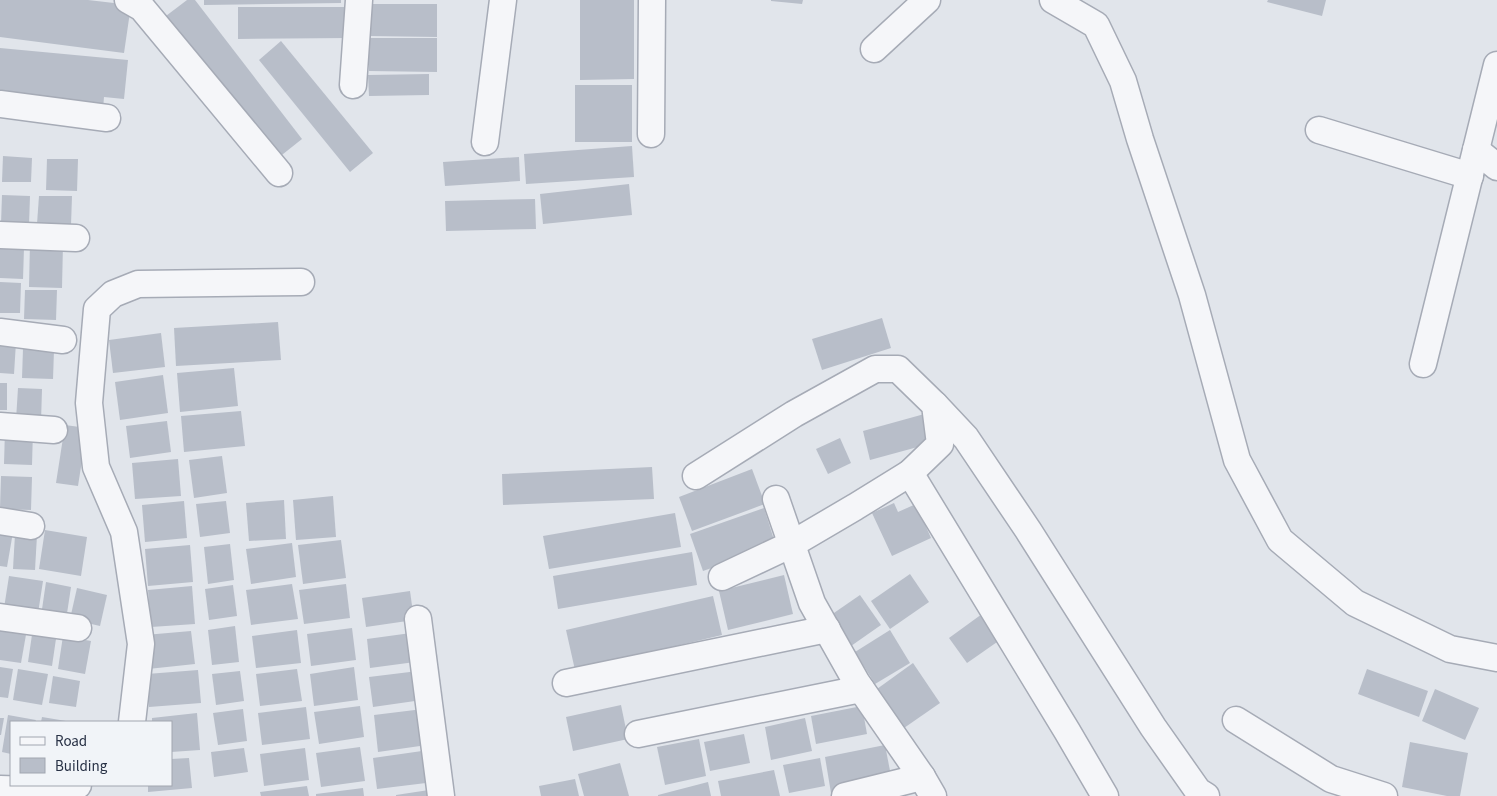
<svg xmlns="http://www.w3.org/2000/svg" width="1497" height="796" font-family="'Source Sans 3',sans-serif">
	<rect width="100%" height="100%" fill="#e1e5eb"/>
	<g fill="#b8bec9">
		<polygon points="0,0 88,0 131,5 124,53 0,37"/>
		<polygon points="187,0 195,0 302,139 273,162 162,19"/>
		<polygon points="204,0 341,0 341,3 204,5"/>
		<polygon points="580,0 634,0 634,79 580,80"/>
		<polygon points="771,0 803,0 802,4 771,1"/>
		<polygon points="1268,0 1326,0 1322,16 1267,2"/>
		<polygon points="370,4 437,4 437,37 370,36"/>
		<polygon points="238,7 349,7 349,38 238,39"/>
		<polygon points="369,38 437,38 437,72 369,71"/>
		<polygon points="281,41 373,153 350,172 259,60"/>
		<polygon points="0,48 128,60 124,99 104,97 103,109 0,100"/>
		<polygon points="429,74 429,95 369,96 368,75"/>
		<rect x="575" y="85" width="57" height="57"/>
		<polygon points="632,146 634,177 526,184 524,154"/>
		<polygon points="3,156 32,158 31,182 2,182"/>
		<polygon points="519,157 520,181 445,186 443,162"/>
		<polygon points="47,159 78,159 77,191 46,190"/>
		<polygon points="629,184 632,215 543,224 540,194"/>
		<polygon points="2,195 30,196 29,225 1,224"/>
		<polygon points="39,196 72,196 71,225 37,224"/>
		<polygon points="535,199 536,229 446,231 445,201"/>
		<polygon points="30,243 63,244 62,288 29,287"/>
		<polygon points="0,246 24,247 23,279 0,278"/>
		<polygon points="0,282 21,283 20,313 0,313"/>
		<polygon points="25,290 57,290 56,320 24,319"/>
		<polygon points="882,318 891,348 822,370 812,339"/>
		<polygon points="278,322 281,360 176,366 174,328"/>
		<polygon points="161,333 165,367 113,373 109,340"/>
		<polygon points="0,341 16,342 14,374 0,373"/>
		<polygon points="23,349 54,350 53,379 22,378"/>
		<polygon points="234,368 238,406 180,412 177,373"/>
		<polygon points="163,375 168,413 120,420 115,382"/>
		<rect x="0" y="383" width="7" height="27"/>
		<polygon points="18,388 42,389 41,421 16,420"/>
		<polygon points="241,411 245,446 184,452 181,416"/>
		<polygon points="928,413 936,442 870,460 863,431"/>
		<polygon points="167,421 171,452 130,458 126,426"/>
		<polygon points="65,425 87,428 78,486 56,483"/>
		<polygon points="5,430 33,430 32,465 4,464"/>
		<polygon points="840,438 851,463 828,474 816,449"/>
		<polygon points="222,456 227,493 194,498 189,460"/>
		<polygon points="178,459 181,496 135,499 132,463"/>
		<polygon points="652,467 654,499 503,505 502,474"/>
		<polygon points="752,469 765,504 692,531 679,497"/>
		<polygon points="1,476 32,477 31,510 0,509"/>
		<polygon points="333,496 336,537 296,540 293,500"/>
		<polygon points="284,500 286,539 249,541 246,503"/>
		<polygon points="184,501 187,538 145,542 142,505"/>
		<polygon points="226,501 230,533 200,537 196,504"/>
		<polygon points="894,503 898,512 916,504 931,538 892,556 872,513"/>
		<polygon points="764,508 776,546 703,571 690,534"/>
		<polygon points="675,513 681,547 549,569 543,536"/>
		<polygon points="0,530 13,532 7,567 0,566"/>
		<polygon points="45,530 87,537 81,576 39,569"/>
		<polygon points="15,534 37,535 35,570 13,569"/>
		<polygon points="341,540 346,578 303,584 298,545"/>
		<polygon points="292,543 296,577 251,584 246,549"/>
		<polygon points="230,544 234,580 208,584 204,547"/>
		<polygon points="190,545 193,582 148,586 145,549"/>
		<polygon points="692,552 697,585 558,609 553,576"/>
		<polygon points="910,574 929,602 890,629 871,601"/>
		<polygon points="784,575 793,614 728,630 719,591"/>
		<polygon points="9,576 43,581 38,613 4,608"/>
		<polygon points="46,582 71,587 66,620 41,616"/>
		<polygon points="292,584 298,619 251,625 246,590"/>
		<polygon points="346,584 350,618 304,624 299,590"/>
		<polygon points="233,585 237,616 209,620 205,589"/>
		<polygon points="192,586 195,624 151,627 148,590"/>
		<polygon points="77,588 107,595 100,626 70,619"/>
		<polygon points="410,591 414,620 366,627 362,598"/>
		<polygon points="860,595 881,625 851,646 831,615"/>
		<polygon points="713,596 722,635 575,670 566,630"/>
		<polygon points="982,614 1000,640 967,663 949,638"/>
		<polygon points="0,624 27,629 21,663 0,660"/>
		<polygon points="235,626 239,662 212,665 208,630"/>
		<polygon points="33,628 57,632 52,666 28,662"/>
		<polygon points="352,628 356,660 311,666 307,634"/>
		<polygon points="297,630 301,663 256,668 252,636"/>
		<polygon points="890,630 910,663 875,684 855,652"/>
		<polygon points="191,631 195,664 148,669 145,635"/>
		<polygon points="411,633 415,662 370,668 367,639"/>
		<polygon points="63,636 91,641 85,674 58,669"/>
		<polygon points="913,663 940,703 904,728 877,689"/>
		<polygon points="0,667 13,669 8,698 0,697"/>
		<polygon points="354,667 358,700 314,706 310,674"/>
		<polygon points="18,669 48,674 42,705 13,700"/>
		<polygon points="297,669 302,701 260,706 256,674"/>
		<polygon points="1367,669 1428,691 1419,717 1358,694"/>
		<polygon points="198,670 201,703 149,707 147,674"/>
		<polygon points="240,671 244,701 216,705 212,674"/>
		<polygon points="418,671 422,700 373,707 369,677"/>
		<polygon points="53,676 80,681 76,707 49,703"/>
		<polygon points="1435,689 1479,708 1465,740 1422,721"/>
		<polygon points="621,705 628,739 573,751 566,717"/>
		<polygon points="360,706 364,737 319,744 314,712"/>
		<polygon points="862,706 867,734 816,744 811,716"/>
		<polygon points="306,707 310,739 262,745 258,713"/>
		<polygon points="243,709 247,741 218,745 213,713"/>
		<polygon points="423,709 427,745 378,752 374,715"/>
		<polygon points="197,713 200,750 171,752 171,722 152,722 152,718"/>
		<polygon points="8,715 36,720 35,722 11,722 11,754 2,752"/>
		<polygon points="42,717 66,721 66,722 41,722"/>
		<polygon points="0,718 4,718 1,735 0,735"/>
		<polygon points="805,718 812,751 771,760 765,727"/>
		<polygon points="744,734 750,763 710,771 704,742"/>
		<polygon points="699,739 706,776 665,785 657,747"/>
		<polygon points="1410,742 1468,753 1460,796 1447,796 1402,787"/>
		<polygon points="885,745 892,781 831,793 825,757"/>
		<polygon points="360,747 365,781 321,787 316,753"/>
		<polygon points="244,748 248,772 214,777 211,752"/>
		<polygon points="305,748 309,780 264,786 260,754"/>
		<polygon points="422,751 426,783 377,789 373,758"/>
		<polygon points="189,758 192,788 148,792 148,785 171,785 171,759"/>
		<polygon points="820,758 825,786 789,793 783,765"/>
		<polygon points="620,763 629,796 584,796 578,774"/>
		<polygon points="774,770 780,796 721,796 718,781"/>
		<polygon points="575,779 579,796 541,796 539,786"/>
		<polygon points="708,782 711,796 658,796 658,795"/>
		<polygon points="307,786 309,796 261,796 260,792"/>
		<polygon points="363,788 364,796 316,796 316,794"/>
		<polygon points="429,790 430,796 396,796 396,795"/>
	</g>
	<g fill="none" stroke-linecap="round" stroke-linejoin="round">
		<g stroke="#a6abb6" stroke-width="29">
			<g id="street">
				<polyline points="128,0 142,8 279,173"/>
				<polyline points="1053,0 1096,25 1123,81 1140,139 1192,295 1237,460 1280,540 1355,603 1450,649 1497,658"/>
				<polyline points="874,49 927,0"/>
				<polyline points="353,85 359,0"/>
				<polyline points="0,104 107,118"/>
				<polyline points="1319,130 1470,176"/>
				<polyline points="651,134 652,0"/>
				<polyline points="485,142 503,0"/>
				<polyline points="1476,150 1497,167"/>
				<polyline points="0,235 76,238"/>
				<polyline points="0,332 63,340"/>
				<polyline points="1423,364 1497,65"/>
				<polyline points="935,405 966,438 1028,530 1153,727 1198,791 1206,796"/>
				<polyline points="0,426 54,430"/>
				<polyline points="910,473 1067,731 1105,796"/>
				<polyline points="696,476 794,414 875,369 898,369 935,405 940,444 910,473 855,507 792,544 722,577"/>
				<polyline points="776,499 812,603 857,683 922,777 933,796"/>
				<polyline points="0,521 31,526"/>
				<polyline points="0,617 78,628"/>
				<polyline points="418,619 441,796"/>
				<polyline points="566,683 827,629"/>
				<polyline points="1236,720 1331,779 1384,796"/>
				<polyline points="132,722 141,644 124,532 96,467 89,403 97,309 113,294 138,284 301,282"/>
				<polyline points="638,734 861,689"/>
				<polyline points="0,789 32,790 78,785"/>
				<polyline points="845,796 922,777"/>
			</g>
		</g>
		<use href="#street" stroke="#f5f6f9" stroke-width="26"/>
	</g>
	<rect x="10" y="721" width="162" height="65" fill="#f1f4f8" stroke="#a1a6b0"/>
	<rect x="20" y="737" width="25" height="8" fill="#f5f6f9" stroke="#a1a6b0"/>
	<text x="55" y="746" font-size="15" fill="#283145">Road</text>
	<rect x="20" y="758" width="25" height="15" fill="#b8bec9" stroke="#a1a6b0"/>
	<text x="55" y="771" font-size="15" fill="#283145">Building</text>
</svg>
